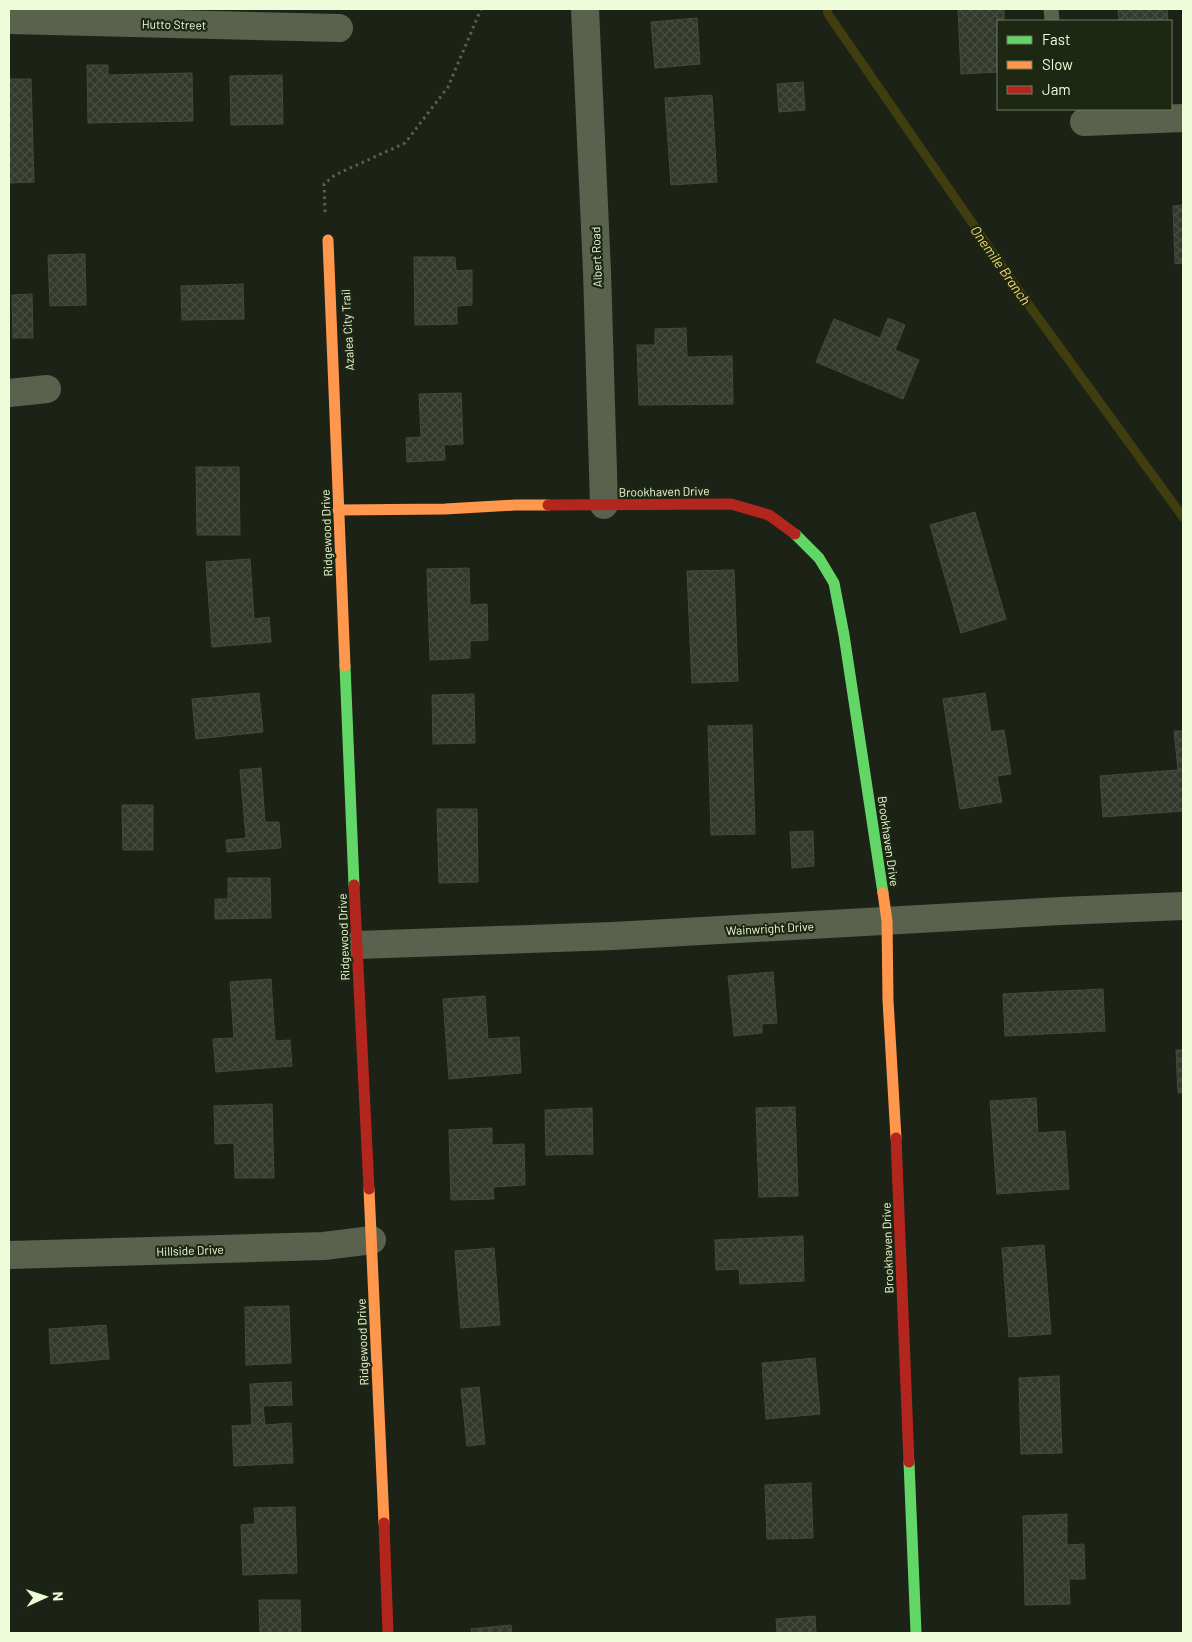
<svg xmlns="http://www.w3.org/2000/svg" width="1192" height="1642" font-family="Barlow,sans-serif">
	<defs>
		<pattern id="building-cross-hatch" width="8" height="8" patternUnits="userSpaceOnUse" patternTransform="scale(1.25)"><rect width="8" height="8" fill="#33392c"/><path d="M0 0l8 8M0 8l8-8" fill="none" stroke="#474d40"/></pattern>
	</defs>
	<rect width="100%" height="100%" fill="#1d2217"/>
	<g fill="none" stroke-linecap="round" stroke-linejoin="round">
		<polyline stroke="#403e0f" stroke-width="9" points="827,9 828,14 1031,308 1183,517"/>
	</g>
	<g fill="url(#building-cross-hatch)" stroke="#434b39">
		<polygon points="958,9 1004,9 1004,21 998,21 998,72 961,74"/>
		<polygon points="1118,9 1167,9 1168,21 1119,21"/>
		<polygon points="697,18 700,64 655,68 651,22"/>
		<polygon points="87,65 108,65 108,75 192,73 193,121 88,123"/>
		<polygon points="282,75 283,124 231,125 230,76"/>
		<polygon points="9,79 31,79 34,182 9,183"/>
		<polygon points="803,82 805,110 779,112 777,84"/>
		<polygon points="712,95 717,182 671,185 665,98"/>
		<polygon points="1183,205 1183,263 1175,264 1173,206"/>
		<polygon points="85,254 86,305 50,306 48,255"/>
		<polygon points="414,257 455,257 456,271 472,270 472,305 457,306 457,324 415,325"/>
		<polygon points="243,284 244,319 182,320 181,286"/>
		<polygon points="32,294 33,338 13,338 12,295"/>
		<polygon points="888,318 905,325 895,350 919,360 903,399 816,362 834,319 880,338"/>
		<polygon points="686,328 687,357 732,356 733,404 639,405 637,345 655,345 655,329"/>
		<polygon points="461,393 463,444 444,445 445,460 407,462 406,438 421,437 419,394"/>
		<polygon points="196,467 239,467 240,535 197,535"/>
		<polygon points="975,512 1006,619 961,633 930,525"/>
		<polygon points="250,559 254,619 269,617 271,642 212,647 206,562"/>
		<polygon points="469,568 470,605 487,604 488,640 470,641 470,658 430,660 427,569"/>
		<polygon points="734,570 738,681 692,683 687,571"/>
		<polygon points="259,693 263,732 196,739 192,699"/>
		<polygon points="985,693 991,732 1004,730 1011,774 997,776 1002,802 960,809 943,699"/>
		<polygon points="474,694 475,743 433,744 432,695"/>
		<polygon points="752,725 755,834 711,835 708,726"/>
		<polygon points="1174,731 1183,731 1183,811 1103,817 1100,776 1178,770"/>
		<polygon points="261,768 265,822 279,822 281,848 227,852 226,840 246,838 240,770"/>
		<polygon points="122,805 153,805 153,850 123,850"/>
		<polygon points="437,809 477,809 478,882 439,883"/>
		<polygon points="813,831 814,866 792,868 790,832"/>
		<polygon points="228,878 270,878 271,918 215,919 215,899 228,899"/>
		<polygon points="773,972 777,1023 762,1024 762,1033 734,1036 728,976"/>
		<polygon points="271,979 275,1041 290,1040 292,1066 216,1072 213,1039 234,1038 230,982"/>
		<polygon points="1103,989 1105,1031 1005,1036 1003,994"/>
		<polygon points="485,996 488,1039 519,1037 521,1073 449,1079 443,999"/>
		<polygon points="1176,1050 1183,1050 1183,1093 1178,1093"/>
		<polygon points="1036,1098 1038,1133 1065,1131 1069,1189 997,1194 990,1101"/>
		<polygon points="272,1104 274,1178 235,1178 234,1143 215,1144 214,1106"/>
		<polygon points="795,1107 798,1196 759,1197 756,1108"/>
		<polygon points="592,1108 593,1154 546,1155 545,1110"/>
		<polygon points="492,1128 492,1145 524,1144 525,1185 493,1187 494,1199 451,1200 449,1130"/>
		<polygon points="803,1236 804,1281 740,1284 739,1269 716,1270 715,1240"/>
		<polygon points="1044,1245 1051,1334 1009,1337 1002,1248"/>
		<polygon points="494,1248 500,1325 461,1328 455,1251"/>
		<polygon points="289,1306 291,1363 246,1365 245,1307"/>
		<polygon points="106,1325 109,1359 51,1364 49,1329"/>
		<polygon points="815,1358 820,1414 766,1419 762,1363"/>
		<polygon points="1059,1376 1062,1453 1021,1454 1019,1378"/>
		<polygon points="291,1382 292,1405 263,1406 265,1425 291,1423 293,1463 234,1466 232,1426 252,1425 250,1384"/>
		<polygon points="479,1387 485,1444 467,1446 461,1389"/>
		<polygon points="811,1483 813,1538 767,1539 765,1485"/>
		<polygon points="295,1507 297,1573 243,1575 241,1525 255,1524 254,1508"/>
		<polygon points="1067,1514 1067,1545 1084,1544 1085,1579 1069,1579 1070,1604 1025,1605 1023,1516"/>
		<polygon points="259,1600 300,1600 301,1633 260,1633"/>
		<polygon points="815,1616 816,1633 777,1633 776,1619"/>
		<polygon points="511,1625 512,1633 472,1633 471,1629"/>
	</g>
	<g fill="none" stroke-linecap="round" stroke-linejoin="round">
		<polyline stroke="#635e4c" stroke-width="3" stroke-dasharray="2.5 4" stroke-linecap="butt" points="325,212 324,184 335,175 405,143 448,87 481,9"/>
		<polyline stroke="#5a624d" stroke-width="15" points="1051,9 1052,19"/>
		<g stroke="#5a624d" stroke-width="28">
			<polyline points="585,9 597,271 604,505"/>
			<polyline points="9,20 339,28"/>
			<polyline points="1084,122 1183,118"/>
			<polyline points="9,393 47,389"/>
			<polyline points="357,945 613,936 1061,911 1183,906"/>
			<polyline points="9,1255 324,1246 372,1240"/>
		</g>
		<g stroke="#63d668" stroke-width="11">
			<polyline points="795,534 819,558 834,583 844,635 883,893"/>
			<polyline points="345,666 354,885"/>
			<polyline points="909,1462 916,1633"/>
		</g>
		<g stroke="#ff974d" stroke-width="11">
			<polyline points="328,240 345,666"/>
			<polyline points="338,510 445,509 515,505 548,505"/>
			<polyline points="883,893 887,921 888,1000 896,1138"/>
			<polyline points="369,1189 384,1523"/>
		</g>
		<g stroke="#b3261e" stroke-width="11">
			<polyline points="548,505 731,504 769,515 795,534"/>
			<polyline points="354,885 369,1189"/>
			<polyline points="896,1138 909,1462"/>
			<polyline points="384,1523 388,1633"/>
		</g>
	</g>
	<g text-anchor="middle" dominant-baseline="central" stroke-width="4.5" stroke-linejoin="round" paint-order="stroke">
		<g font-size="12" fill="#eefcda" stroke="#1d2712">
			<text transform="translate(174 24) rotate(1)">Hutto Street</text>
			<text transform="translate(596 257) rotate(-92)">Albert Road</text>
			<text transform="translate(347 330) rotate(-93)">Azalea City Trail</text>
			<text transform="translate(664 491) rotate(-1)">Brookhaven Drive</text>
			<text transform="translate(326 533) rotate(-92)">Ridgewood Drive</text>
			<text transform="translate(889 841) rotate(82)">Brookhaven Drive</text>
			<text transform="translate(770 928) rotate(-3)">Wainwright Drive</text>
			<text transform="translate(343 937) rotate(-92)">Ridgewood Drive</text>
			<text transform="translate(887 1248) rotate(-92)">Brookhaven Drive</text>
			<text transform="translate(190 1250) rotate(-2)">Hillside Drive</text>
			<text transform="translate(362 1342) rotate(-92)">Ridgewood Drive</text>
		</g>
		<g font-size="14" font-style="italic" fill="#f5d870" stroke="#1d2712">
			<text transform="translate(1001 265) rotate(55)">Onemile Branch</text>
		</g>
	</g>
	<rect width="1192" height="1642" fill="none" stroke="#eefcda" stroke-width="20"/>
	<rect x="997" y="20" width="175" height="90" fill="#1d2712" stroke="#717c62"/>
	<rect x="1007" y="36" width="25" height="8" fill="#63d668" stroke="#717c62"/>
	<text x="1042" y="45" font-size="15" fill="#eefcda">Fast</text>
	<rect x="1007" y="61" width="25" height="8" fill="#ff974d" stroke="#717c62"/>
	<text x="1042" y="70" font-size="15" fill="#eefcda">Slow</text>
	<rect x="1007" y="86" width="25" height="8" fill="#b3261e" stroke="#717c62"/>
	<text x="1042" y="95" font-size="15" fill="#eefcda">Jam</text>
	<g transform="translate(45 1597) rotate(87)" stroke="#1d2712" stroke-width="4" paint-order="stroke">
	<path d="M0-4L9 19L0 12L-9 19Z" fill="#eefcda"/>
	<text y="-8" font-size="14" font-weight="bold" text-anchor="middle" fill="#eefcda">N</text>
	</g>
</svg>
